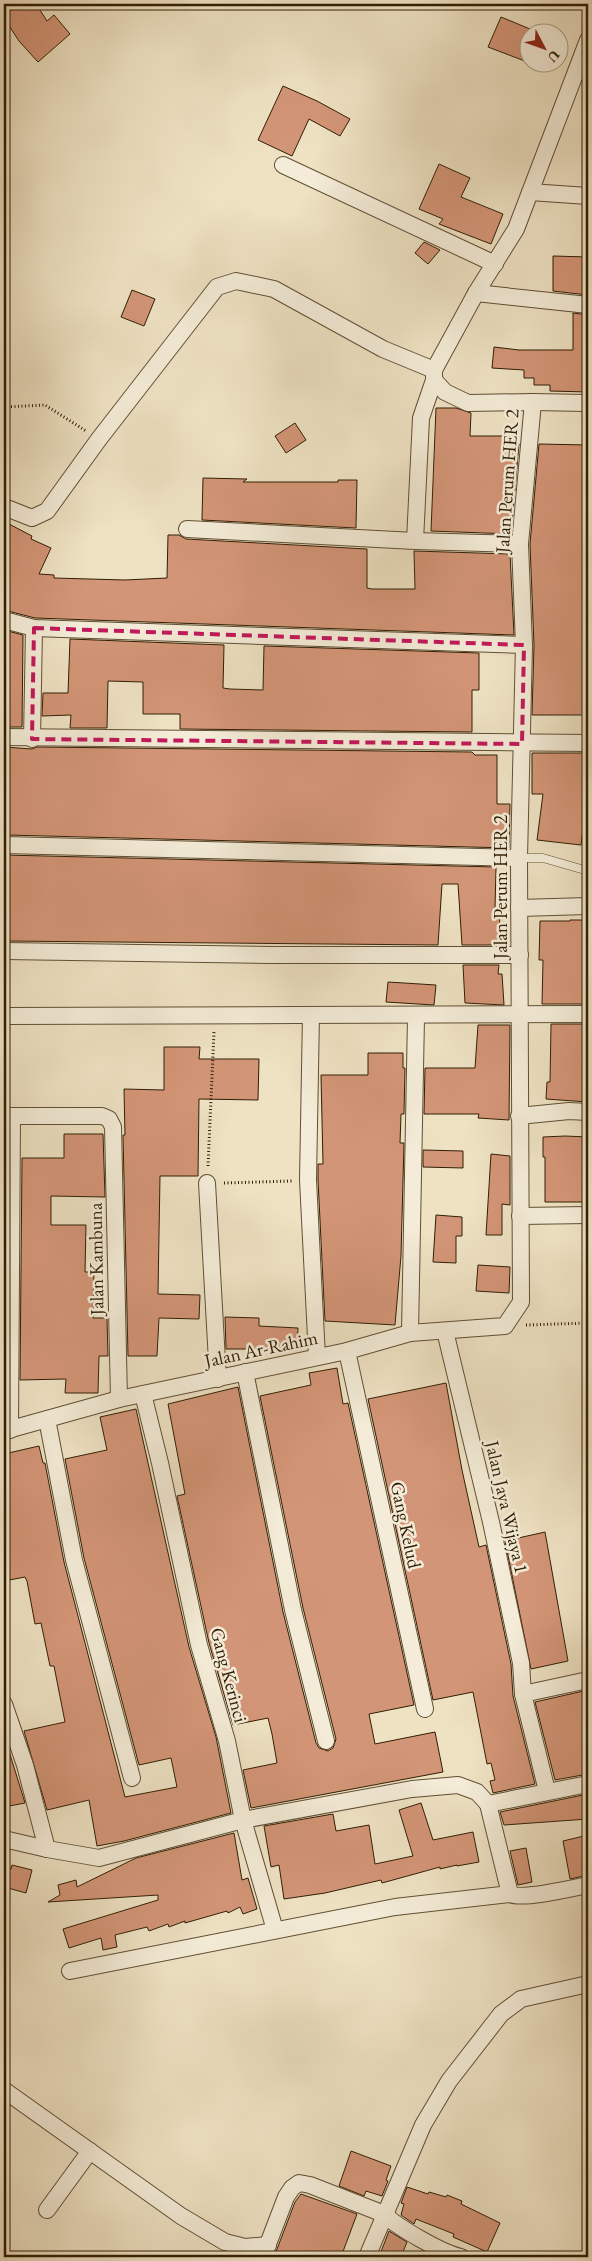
<svg xmlns="http://www.w3.org/2000/svg" width="592" height="2261" font-family="'EB Garamond',serif">
	<rect width="100%" height="100%" fill="#eee2c3"/>
	<filter id="stains"><feTurbulence type="fractalNoise" baseFrequency=".004" numOctaves="4"/><feColorMatrix values="0 0 0 0 .2 0 0 0 0 .09 0 0 0 0 .02 0 0 0 .5 -.17"/></filter>
	<radialGradient id="worn" r=".72"><stop offset=".6" stop-color="#630" stop-opacity="0"/><stop offset="1" stop-color="#630" stop-opacity=".3"/></radialGradient>
	<g fill="#d39577" stroke="#301e04">
		<polygon points="20,4 36,4 47,21 54,15 70,34 38,62 19,41 4,18 4,15"/>
		<polygon points="501,17 530,29 530,63 488,47"/>
		<polygon points="283,86 317,101 350,119 340,136 309,119 292,156 258,140"/>
		<polygon points="439,164 470,178 461,197 503,214 491,244 439,224 443,219 419,209"/>
		<polygon points="424,242 440,250 428,264 415,253"/>
		<polygon points="553,256 588,257 588,295 553,291"/>
		<polygon points="132,290 155,299 144,326 121,317"/>
		<polygon points="573,313 588,315 588,392 550,391 550,385 534,385 534,378 524,378 524,370 492,368 494,347 519,350 573,350"/>
		<polygon points="436,408 456,408 471,413 470,436 510,436 510,444 519,444 511,534 431,531"/>
		<polygon points="295,423 306,440 286,453 275,436"/>
		<polygon points="539,444 588,445 588,715 532,715 534,645 530,544"/>
		<polygon points="203,478 247,479 243,482 338,482 338,480 357,480 356,528 202,520"/>
		<polygon points="9,524 32,536 31,539 51,548 39,574 54,575 54,578 125,580 167,578 168,535 179,535 186,539 367,549 367,588 372,589 415,589 414,551 510,554 514,635 35,618 4,610 4,535"/>
		<polygon points="4,630 23,635 22,727 4,727"/>
		<polygon points="70,639 224,645 223,688 230,689 263,690 264,646 479,653 479,690 472,690 472,732 180,729 180,714 143,714 143,682 108,681 107,728 70,728 71,715 42,716 43,693 68,693"/>
		<polygon points="4,747 32,749 37,747 472,752 475,755 497,755 497,804 510,804 509,848 7,835 8,788 4,787"/>
		<polygon points="532,753 585,753 587,796 581,845 537,840 543,794 532,794"/>
		<polygon points="4,855 496,867 495,909 500,909 499,945 462,945 458,884 442,884 438,945 5,941"/>
		<polygon points="570,920 588,920 588,1004 542,1004 543,960 539,960 540,921 570,921"/>
		<polygon points="463,965 499,965 498,974 502,974 504,1005 465,1003"/>
		<polygon points="388,982 436,985 434,1005 386,1002"/>
		<polygon points="551,1024 588,1024 588,1102 546,1099 547,1082 550,1082"/>
		<polygon points="478,1025 510,1025 509,1120 478,1118 479,1114 424,1114 425,1068 475,1068"/>
		<polygon points="164,1047 200,1047 199,1059 259,1059 258,1100 199,1099 198,1176 160,1176 158,1294 200,1295 199,1319 159,1318 157,1356 128,1356 123,1135 125,1135 124,1089 164,1090"/>
		<polygon points="368,1053 403,1053 403,1068 405,1068 404,1114 401,1114 400,1143 404,1143 401,1256 395,1325 325,1321 318,1180 318,1164 323,1164 321,1075 368,1075"/>
		<polygon points="64,1134 103,1134 105,1197 51,1196 51,1225 86,1225 85,1272 94,1272 93,1318 107,1318 108,1356 99,1356 98,1393 65,1393 66,1379 20,1380 22,1158 64,1158"/>
		<polygon points="565,1136 588,1137 588,1202 545,1202 545,1157 543,1157 543,1137"/>
		<polygon points="423,1150 463,1151 463,1168 423,1167"/>
		<polygon points="491,1154 510,1156 510,1205 502,1204 502,1235 486,1235"/>
		<polygon points="436,1215 462,1217 462,1236 456,1236 456,1263 433,1262"/>
		<polygon points="478,1265 510,1267 509,1293 476,1291"/>
		<polygon points="225,1317 259,1318 259,1326 298,1328 297,1349 226,1349"/>
		<polygon points="337,1368 343,1404 348,1403 414,1705 369,1714 375,1744 435,1732 443,1772 251,1808 243,1770 277,1763 272,1734 268,1718 233,1725 209,1643 177,1496 185,1494 168,1404 238,1387 283,1612 316,1743 319,1748 328,1751 333,1748 336,1739 303,1608 260,1396 311,1385 309,1373"/>
		<polygon points="446,1383 462,1470 479,1547 486,1545 511,1664 513,1696 535,1784 493,1793 490,1781 495,1780 491,1763 487,1764 473,1692 433,1700 368,1399"/>
		<polygon points="136,1409 189,1647 216,1737 231,1813 124,1841 97,1846 89,1800 47,1810 24,1731 65,1722 54,1666 50,1666 41,1623 35,1624 27,1581 25,1577 4,1581 4,1454 39,1446 43,1463 45,1463 64,1562 125,1797 177,1787 171,1758 139,1765 84,1558 65,1459 107,1450 100,1417"/>
		<polygon points="545,1532 568,1661 531,1669 505,1541"/>
		<polygon points="588,1690 588,1774 555,1780 535,1702"/>
		<polygon points="4,1735 25,1803 4,1807"/>
		<polygon points="588,1794 588,1819 504,1825 500,1812"/>
		<polygon points="421,1803 433,1840 473,1832 479,1862 457,1866 457,1865 440,1869 440,1867 382,1883 381,1880 325,1893 284,1899 279,1865 271,1867 264,1826 333,1814 336,1831 369,1825 375,1864 413,1856 399,1810"/>
		<polygon points="234,1833 242,1880 248,1878 257,1909 243,1914 240,1907 228,1913 227,1911 185,1923 185,1921 169,1927 168,1924 149,1931 147,1927 115,1935 117,1947 103,1950 101,1938 69,1948 63,1929 158,1900 158,1895 48,1902 60,1895 58,1885 76,1880 77,1887 136,1858"/>
		<polygon points="584,1836 588,1859 588,1875 570,1879 563,1841"/>
		<polygon points="526,1848 532,1882 518,1885 510,1851"/>
		<polygon points="12,1865 32,1870 26,1893 4,1887 4,1867 11,1869"/>
		<polygon points="351,2151 391,2166 386,2180 388,2181 382,2196 366,2191 364,2196 339,2186"/>
		<polygon points="407,2187 428,2194 429,2192 446,2197 447,2195 462,2201 461,2204 500,2223 487,2252 453,2237 454,2234 416,2219 414,2224 401,2215 404,2204 401,2203"/>
		<polygon points="301,2194 357,2214 341,2257 274,2257 295,2202"/>
		<polygon points="389,2231 407,2242 401,2257 379,2257"/>
	</g>
	<g fill="none" stroke-linecap="round" stroke-linejoin="round">
		<g stroke="#604f34" stroke-width="9">
			<polyline id="service" points="519,858 543,858 588,871"/>
		</g>
		<g stroke="#604f34" stroke-width="18">
			<g id="minor">
				<polyline points="283,165 495,264"/>
				<polyline points="530,192 588,196"/>
				<polyline points="476,293 588,305"/>
				<polyline points="533,402 588,403"/>
				<polyline points="4,507 32,518 47,511 99,439 217,287 236,281 274,289 383,349 434,370"/>
				<polyline points="187,529 415,541 520,544"/>
				<polyline points="415,541 421,418 434,380"/>
				<polyline points="4,620 34,628 524,645"/>
				<polyline points="4,737 588,743"/>
				<polyline points="32,739 34,628"/>
				<polyline points="4,845 519,858"/>
				<polyline points="519,908 588,906"/>
				<polyline points="4,951 270,955 520,955"/>
				<polyline points="311,1015 308,1180 317,1357"/>
				<path d="M4,1016C199,1014 393,1016 588,1014"/>
				<polyline points="4,1116 102,1116 109,1119 113,1127 119,1399"/>
				<polyline points="519,1116 569,1111 588,1112"/>
				<polyline points="207,1183 218,1379"/>
				<polyline points="520,1216 588,1215"/>
				<polyline points="445,1331 491,1522 521,1663 523,1694 547,1791"/>
				<polyline points="410,1333 416,1017"/>
				<polyline points="347,1351 425,1709"/>
				<polyline points="245,1372 293,1610 326,1741"/>
				<polyline points="47,1419 74,1560 132,1778"/>
				<polyline points="10,1430 12,1116"/>
				<polyline points="4,1431 119,1399 347,1351 410,1333 505,1326 521,1302 519,858 524,645 520,544 533,402 468,403 445,392 434,380 434,370 476,293 516,229 588,40"/>
				<polyline points="523,1694 588,1680"/>
				<polyline points="4,1704 25,1765 47,1849 99,1858 243,1820 227,1741 199,1645 160,1463 143,1394"/>
				<path d="M488,1804L510,1894C522,1900 573,1888 588,1885"/>
				<polyline points="4,1839 47,1849"/>
				<polyline points="275,1930 243,1820 412,1789 458,1785 477,1792 488,1804 588,1784"/>
				<polyline points="70,1971 395,1907 510,1894"/>
				<polyline points="4,2090 181,2216 225,2242 245,2247 268,2245"/>
				<polyline points="47,2210 90,2151"/>
				<path d="M263,2257L286,2197L292,2188L299,2183L310,2185L384,2214C397,2227 442,2253 461,2257"/>
				<polyline points="367,2257 423,2125 449,2081 501,2014 521,1999 588,1984"/>
			</g>
		</g>
		<g stroke="#301e04" stroke-width="3" stroke-dasharray="1 2.5" stroke-linecap="butt">
			<polyline points="4,407 45,405 86,431"/>
			<polyline points="208,1166 214,1032"/>
			<polyline points="224,1183 292,1181"/>
			<polyline points="526,1325 588,1323"/>
		</g>
		<use href="#service" stroke="#f4ecd8" stroke-width="8"/>
		<use href="#minor" stroke="#f4ecd8" stroke-width="16"/>
	</g>
	<path fill="none" stroke="#c2185b" stroke-width="4" stroke-dasharray="10 6" stroke-linejoin="round" d="M34,628L524,645L522,744L32,739Z"/>
	<g text-anchor="middle" dominant-baseline="central" stroke-width="5" stroke-linejoin="round" paint-order="stroke">
		<g font-size="19" fill="#301e04" stroke="#f4ecd8">
			<text transform="translate(507 481) rotate(-86)">Jalan Perum HER 2</text>
			<text transform="translate(500 887) rotate(-90)">Jalan Perum HER 2</text>
			<text transform="translate(96 1259) rotate(-91)">Jalan Kambuna</text>
			<text transform="translate(261 1349) rotate(-12)">Jalan Ar-Rahim</text>
			<text transform="translate(507 1507) rotate(77)">Jalan Jaya Wijaya 1</text>
			<text transform="translate(406 1525) rotate(78)">Gang Kelud</text>
			<text transform="translate(229 1675) rotate(75)">Gang Kerinci</text>
		</g>
	</g>
	<rect width="592" height="2261" fill="none" stroke="#eee2c3" stroke-width="20"/>
	<rect x="5" y="5" width="582" height="2251" fill="none" stroke="#301e04" stroke-width="2.5"/>
	<rect x="10" y="10" width="572" height="2241" fill="none" stroke="#301e04"/>
	<g transform="translate(544 48) rotate(131)"><circle r="24" fill="#f4ecd8" stroke="#a69a83"/>
	<path d="M0-4L9 19L0 12L-9 19Z" fill="#8f2418"/>
	<text y="-8" font-size="14" font-weight="bold" text-anchor="middle" fill="#301e04">U</text>
	</g>
	<rect width="100%" height="100%" filter="url(#stains)"/>
	<rect width="100%" height="100%" fill="url(#worn)"/>
</svg>
